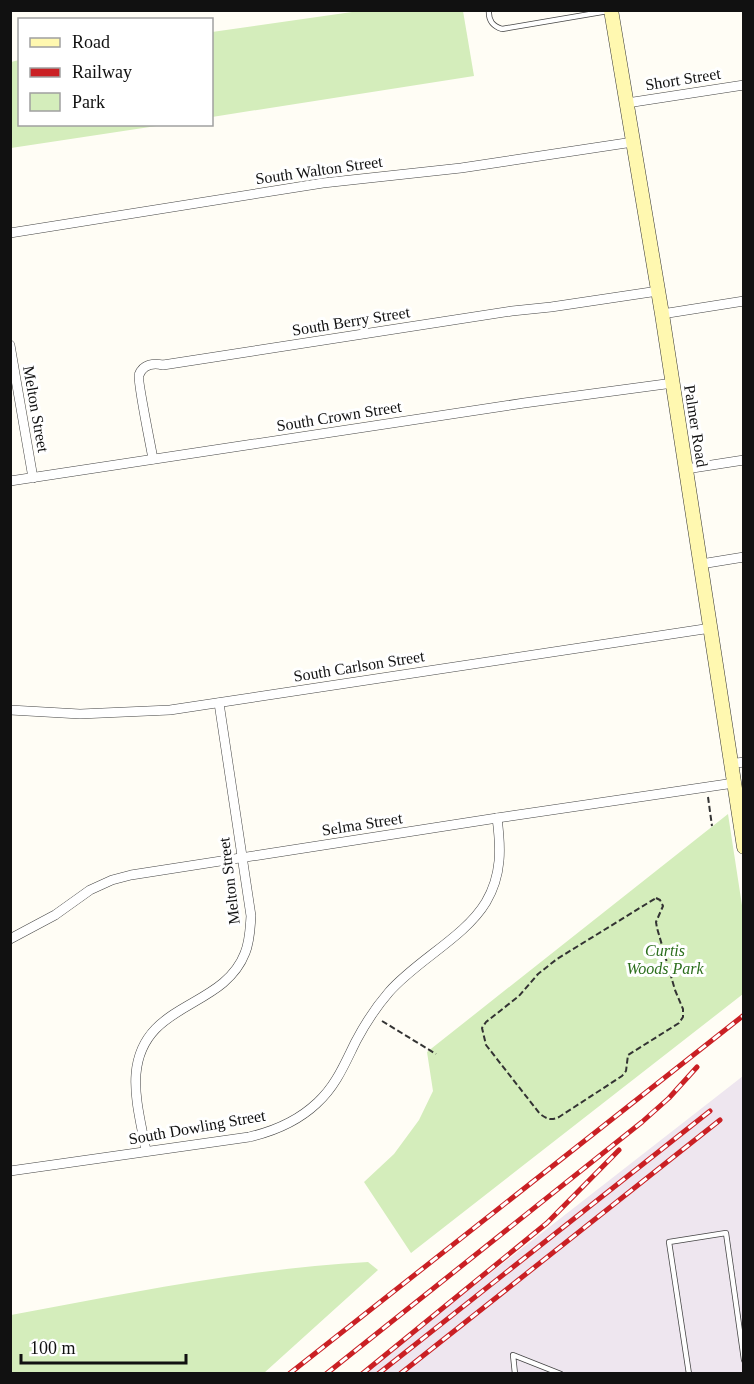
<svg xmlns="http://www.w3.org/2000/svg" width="754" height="1384" font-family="Georgia,serif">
	<rect width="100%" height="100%" fill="#fffdf5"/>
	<polygon fill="#eee6ef" points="743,1076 743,1373 362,1373"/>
	<g fill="#d4edbb">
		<polygon points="359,11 463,11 474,76 212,117 212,32"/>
		<polygon points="19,60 20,124 163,125 11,148 11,62"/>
		<polygon points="728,814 743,912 743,994 411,1253 364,1182 394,1154 419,1120 433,1091 427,1052"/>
		<path d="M368,1262L378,1270L264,1373H11V1315C130,1293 246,1269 368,1262Z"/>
	</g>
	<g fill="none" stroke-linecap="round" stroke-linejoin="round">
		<g stroke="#444" stroke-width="6">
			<g id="lane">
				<path d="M489,10C488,21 493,26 502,29L608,11"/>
				<polyline points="515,1374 513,1355 561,1374"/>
				<polyline points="689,1374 669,1242 726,1233 744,1360"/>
			</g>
		</g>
		<g stroke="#444" stroke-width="10">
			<g id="street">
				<polyline points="627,103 744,85"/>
				<polyline points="10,233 323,183 461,168 633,142"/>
				<polyline points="662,314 744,301"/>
				<polyline points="10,345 33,478"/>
				<path d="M153,459C151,447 137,380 139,375C143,364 154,363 163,365L512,311L551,307L658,291"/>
				<polyline points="686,469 744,460"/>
				<polyline points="10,481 524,403 673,383"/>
				<polyline points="701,564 744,557"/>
				<polyline points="10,710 80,714 170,710 711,628"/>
				<polyline points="730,764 744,762"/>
				<polyline points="10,939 55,915 90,890 112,880 131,875 497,818 734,783"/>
				<path d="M146,1151C142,1127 134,1099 136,1074C142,1001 223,1010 245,953C250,941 250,929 251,916L219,703"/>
				<path d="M10,1171L249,1137C275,1131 298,1121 317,1103C336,1086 345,1063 356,1041C365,1024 376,1007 389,992C417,960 465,937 486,902C502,875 501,848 497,818"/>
			</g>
		</g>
		<g stroke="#333" stroke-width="15">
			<polyline id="secondary" points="611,10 662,314 744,847"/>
		</g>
		<g stroke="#333" stroke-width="2" stroke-dasharray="6 3" stroke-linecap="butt">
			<polyline points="742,643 744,643"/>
			<polyline points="708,797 712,826"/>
			<path d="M656,898L660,900L663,906L656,922L657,928L675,990L683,1009V1017L679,1023L628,1055L626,1071L622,1076L559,1117C551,1121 547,1119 540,1114L486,1045L482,1028L486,1022L519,996L538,974L557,959Z"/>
			<polyline points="382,1021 436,1054"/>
		</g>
		<use href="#lane" stroke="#fff" stroke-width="4.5"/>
		<use href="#street" stroke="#fff" stroke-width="9"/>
		<use href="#secondary" stroke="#fff8b0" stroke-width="14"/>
		<g stroke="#ca2024" stroke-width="5">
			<g id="rail">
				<polyline points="289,1374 744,1015"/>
				<polyline points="326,1374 642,1122 669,1098 697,1067"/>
				<polyline points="362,1374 547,1223 619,1150"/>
				<polyline points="378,1374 710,1111"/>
				<polyline points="400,1374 720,1120"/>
			</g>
		</g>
		<use href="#rail" stroke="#fff" stroke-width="3" stroke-dasharray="9" stroke-linecap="butt"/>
	</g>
	<g text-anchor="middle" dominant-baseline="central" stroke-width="6" stroke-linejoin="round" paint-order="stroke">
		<g font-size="16" fill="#111" stroke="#fff">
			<text transform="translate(683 79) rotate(-9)">Short Street</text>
			<text transform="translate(319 170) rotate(-8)">South Walton Street</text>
			<text transform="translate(351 321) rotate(-9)">South Berry Street</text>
			<text transform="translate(36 409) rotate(80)">Melton Street</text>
			<text transform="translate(339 416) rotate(-9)">South Crown Street</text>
			<text transform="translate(696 426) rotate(81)">Palmer Road</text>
			<text transform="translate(359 666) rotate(-9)">South Carlson Street</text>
			<text transform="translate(362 824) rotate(-9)">Selma Street</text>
			<text transform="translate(229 881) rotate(-97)">Melton Street</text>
			<text transform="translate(197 1127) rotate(-10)">South Dowling Street</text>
		</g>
		<g font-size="16" font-style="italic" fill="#2b6e1c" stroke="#fff">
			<text x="665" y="950">Curtis<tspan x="665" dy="18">Woods Park</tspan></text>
		</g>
	</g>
	<rect width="754" height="1384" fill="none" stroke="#111111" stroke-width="24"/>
	<rect x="18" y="18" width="195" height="108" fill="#ffffff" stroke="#a0a0a0" stroke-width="1.5"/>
	<rect x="30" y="38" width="30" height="9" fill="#fff8b0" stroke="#a0a0a0" stroke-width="1.5"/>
	<text x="72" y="48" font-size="18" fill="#111111">Road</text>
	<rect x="30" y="68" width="30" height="9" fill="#ca2024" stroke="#a0a0a0" stroke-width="1.5"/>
	<text x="72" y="78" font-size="18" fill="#111111">Railway</text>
	<rect x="30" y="93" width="30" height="18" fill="#d4edbb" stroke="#a0a0a0" stroke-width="1.5"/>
	<text x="72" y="108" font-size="18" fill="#111111">Park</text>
	<path d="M21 1354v9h165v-9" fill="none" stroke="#111111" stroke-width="3"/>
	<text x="30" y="1354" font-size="18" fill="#111111" stroke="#ffffff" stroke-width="4.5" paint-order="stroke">100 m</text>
</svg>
